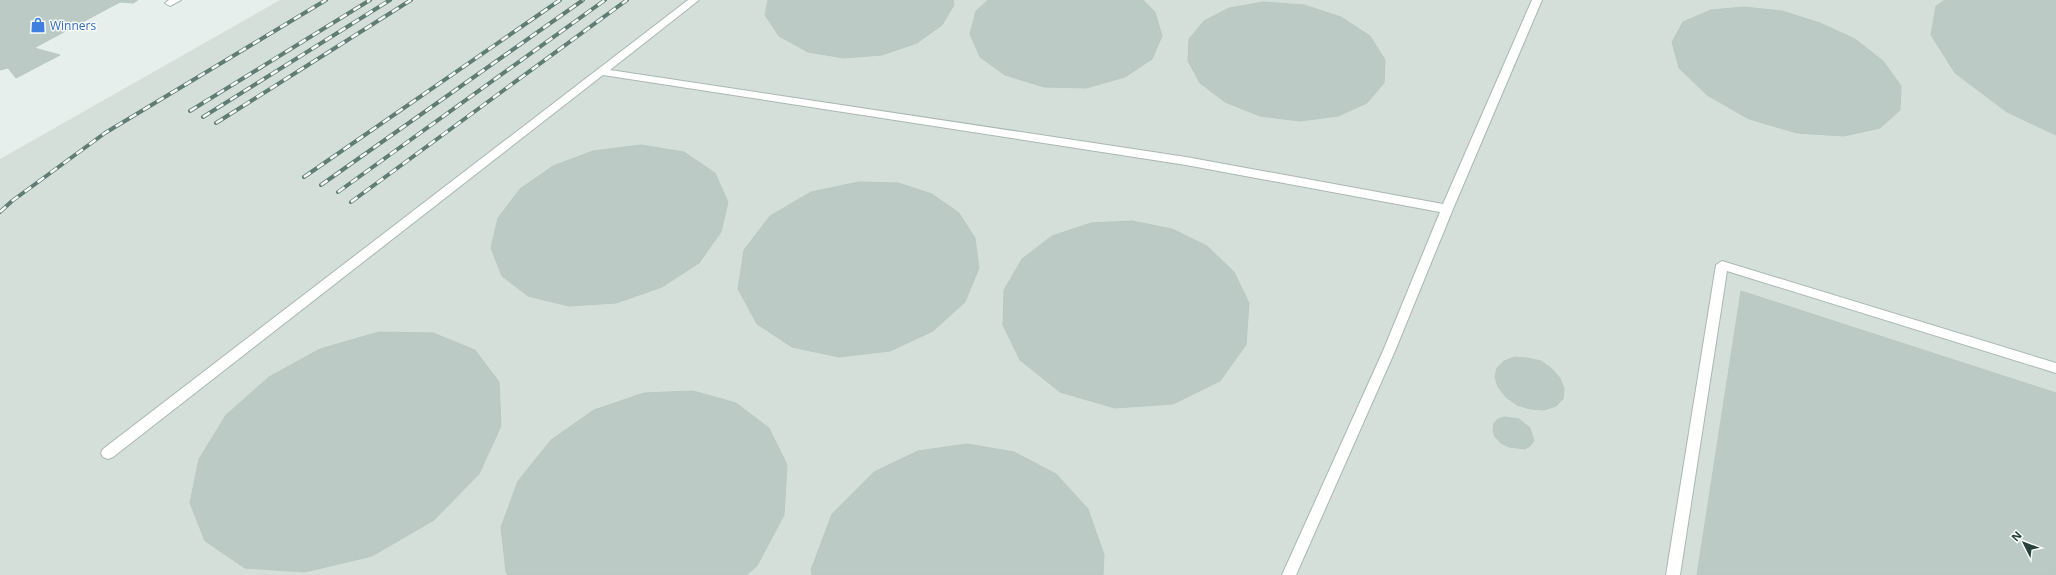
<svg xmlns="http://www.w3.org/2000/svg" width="2056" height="575" font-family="'Open Sans',sans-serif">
	<rect width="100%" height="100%" fill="#e6efeb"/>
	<polygon fill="#d4dfda" points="280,0 2056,0 2056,575 0,575 0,159"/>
	<g fill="#bbcac4" stroke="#b8c9c2">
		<polygon points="0,0 138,0 133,3 120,2 34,48 60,55 16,78 8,68 0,70"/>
		<polygon points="768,0 953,0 954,5 942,25 917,43 882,55 844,58 808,52 779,36 765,15"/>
		<polygon points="988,0 1143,0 1155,12 1162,36 1152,59 1125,77 1086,88 1044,87 1005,75 980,57 970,34 976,11"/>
		<polygon points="1945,0 2056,0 2056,135 2007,112 1955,73 1931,35 1936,6"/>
		<polygon points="1264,2 1304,5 1341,17 1370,36 1385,60 1384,83 1367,103 1338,116 1300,121 1260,116 1225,102 1200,83 1188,61 1189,39 1204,21 1229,8"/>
		<polygon points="1744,7 1782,11 1820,23 1855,39 1883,61 1901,86 1900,110 1880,128 1844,136 1797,133 1749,119 1707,95 1679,68 1672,42 1683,22 1711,10"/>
		<polygon points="641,145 684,152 715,173 728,202 721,232 699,263 662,287 616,303 569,306 528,296 502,276 491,248 498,218 520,189 553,166 593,151"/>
		<polygon points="859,182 898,183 932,194 959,213 975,238 979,268 965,302 933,331 890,351 839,357 792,347 757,324 738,289 744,250 770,216 811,192"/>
		<polygon points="1132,221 1172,229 1207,246 1234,272 1249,303 1246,345 1220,381 1173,404 1115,408 1060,392 1020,360 1003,325 1004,290 1022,259 1052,236 1091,223"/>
		<polygon points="1741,291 2056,393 2056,575 1697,575"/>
		<polygon points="379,332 433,333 475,350 499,382 501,426 479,474 434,520 372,556 305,572 245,568 205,541 190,503 199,459 226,415 269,377 320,349"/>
		<polygon points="1515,357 1527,358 1541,361 1552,369 1560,378 1564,389 1563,399 1556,406 1544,410 1530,409 1517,405 1506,397 1498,387 1495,377 1497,368 1504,361"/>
		<polygon points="693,391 736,403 769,428 787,465 784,515 757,566 746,575 508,575 506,572 501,527 518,481 551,440 594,410 644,393"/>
		<polygon points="1504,417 1519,419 1530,428 1534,441 1530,446 1525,449 1509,447 1501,443 1495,437 1493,430 1494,423 1498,419"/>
		<polygon points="967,444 1014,452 1056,474 1088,509 1104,555 1103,575 812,575 811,570 832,514 874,472 918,451"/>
	</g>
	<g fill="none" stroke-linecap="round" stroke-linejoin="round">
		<g stroke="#a8b8b2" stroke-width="2">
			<g id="service">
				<polygon points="169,0 181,0 170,6 165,3"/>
				<polygon points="688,0 699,0 610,70 1186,157 1443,204 1532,0 1542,0 1453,209 1395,351 1296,575 1282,575 1383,351 1440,212 1186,165 603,75 113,457 108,459 103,457 101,453 103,449"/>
				<polygon points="1722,261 2056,363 2056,373 1727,271 1680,575 1666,575 1716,265"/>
			</g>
		</g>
		<use href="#service" fill="#fff" fill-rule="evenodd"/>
		<g stroke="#5f7d75" stroke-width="4">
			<g id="rail">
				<polyline points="190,111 370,0"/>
				<polyline points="203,117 390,0"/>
				<polyline points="216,123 411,0"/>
				<polyline points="304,177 560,0"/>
				<polyline points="321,185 583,0"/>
				<polyline points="338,192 605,0"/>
				<polyline points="351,202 627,0"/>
				<polyline points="0,212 12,201 105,133 326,0"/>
			</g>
		</g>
		<use href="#rail" stroke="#f7fbf9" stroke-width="2.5" stroke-dasharray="8" stroke-linecap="butt"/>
	</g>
	<defs>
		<g id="shop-bare" transform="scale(1.2)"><path d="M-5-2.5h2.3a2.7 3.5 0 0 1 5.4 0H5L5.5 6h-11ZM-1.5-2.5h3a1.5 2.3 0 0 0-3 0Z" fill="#3f7fe0" stroke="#f7fbf9" stroke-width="2.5" paint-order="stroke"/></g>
	</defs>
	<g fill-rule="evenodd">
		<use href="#shop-bare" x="38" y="25"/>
	</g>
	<g text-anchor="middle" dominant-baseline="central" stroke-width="3" stroke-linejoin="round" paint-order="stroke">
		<g font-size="12" fill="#366cbe" stroke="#f7fbf9" text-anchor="start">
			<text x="50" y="25">Winners</text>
		</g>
	</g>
	<g transform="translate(2024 543) rotate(312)" stroke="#f7fbf9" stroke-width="3" paint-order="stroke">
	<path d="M0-3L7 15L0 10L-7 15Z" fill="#24423a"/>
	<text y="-6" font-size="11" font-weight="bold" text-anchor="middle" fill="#24423a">N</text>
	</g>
</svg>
